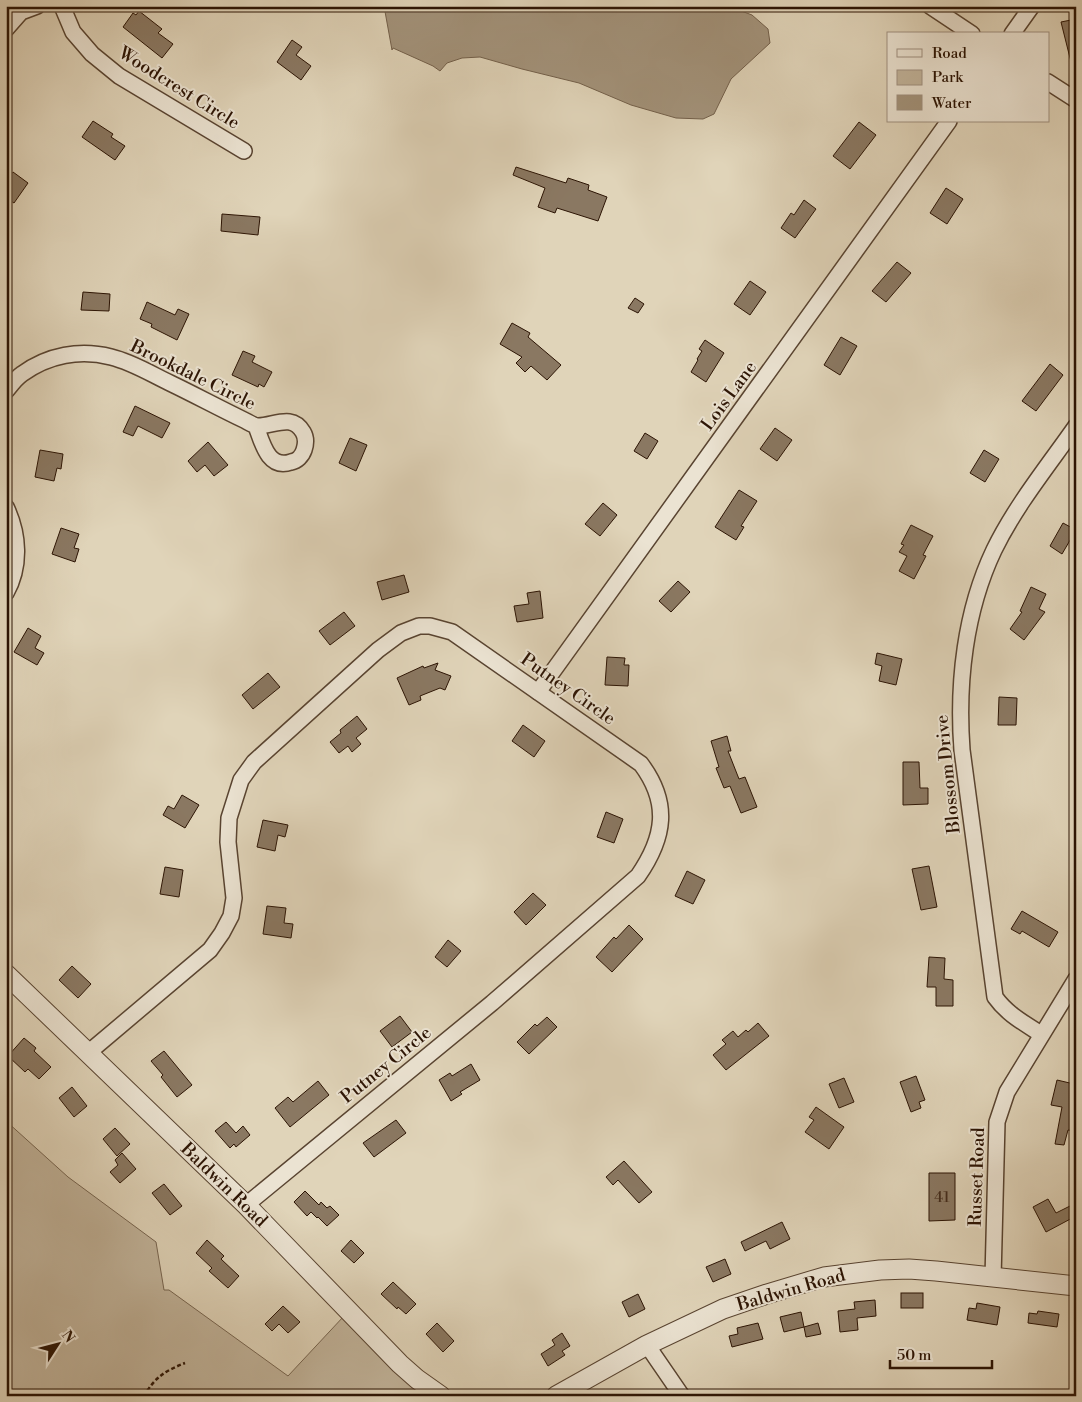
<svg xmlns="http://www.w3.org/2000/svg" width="1082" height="1402" font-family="'Libre Bodoni',serif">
	<rect width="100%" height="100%" fill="#e0d4b9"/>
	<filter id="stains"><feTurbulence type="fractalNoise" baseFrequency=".004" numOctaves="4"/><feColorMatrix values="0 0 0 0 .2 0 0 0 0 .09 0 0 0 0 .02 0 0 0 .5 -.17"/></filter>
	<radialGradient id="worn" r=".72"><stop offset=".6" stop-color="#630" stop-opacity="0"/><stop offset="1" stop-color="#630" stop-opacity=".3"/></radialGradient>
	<polygon fill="#c1b39a" stroke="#76644f" points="6,1121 68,1177 156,1242 164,1290 169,1290 288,1376 344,1316 433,1396 6,1396"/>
	<polygon fill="#a3937b" stroke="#73604b" points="384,6 728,6 752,15 768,29 770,43 731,79 714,114 703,119 676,118 631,105 579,83 522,69 480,57 462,58 447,63 440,71 433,66 393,48 392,50"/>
	<g fill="#8a7862" stroke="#2c1404">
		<polygon points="139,11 162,29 158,33 173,44 162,58 123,27 133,13 136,15"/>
		<polygon points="1076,19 1076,65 1072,66 1061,22"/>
		<polygon points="292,40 302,47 296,55 311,66 301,80 277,62"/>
		<polygon points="93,121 113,134 111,137 125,146 115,160 82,137"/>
		<polygon points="859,122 876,135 850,169 833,156"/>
		<polygon points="516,167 566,183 568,178 589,185 588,190 607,197 598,221 557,208 555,213 538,207 545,188 513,175"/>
		<polygon points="13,172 28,183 14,203 6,198 6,181"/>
		<polygon points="946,188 963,199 947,224 930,213"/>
		<polygon points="804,200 816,209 795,238 781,228 791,213 794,215"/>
		<polygon points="222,214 260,217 258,235 221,231"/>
		<polygon points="897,262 911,273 886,302 872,291"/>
		<polygon points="750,281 766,292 750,315 734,304"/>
		<polygon points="83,292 110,294 109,311 81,310"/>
		<polygon points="635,298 644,304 638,313 628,308"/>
		<polygon points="147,302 175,315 178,309 189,314 177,340 151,327 152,324 140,319"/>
		<polygon points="512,323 530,333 528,337 561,365 547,380 531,366 525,372 516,363 522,357 500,344"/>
		<polygon points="841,337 857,346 840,375 824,365"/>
		<polygon points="705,340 724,353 706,382 691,372 698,360 697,359 702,351 699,349"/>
		<polygon points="243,351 255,356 252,362 272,372 264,387 259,384 258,387 232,375"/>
		<polygon points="1050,364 1063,375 1036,411 1022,401"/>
		<polygon points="135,406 170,423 162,438 138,426 133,436 123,432"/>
		<polygon points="775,428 792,440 777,461 760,449"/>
		<polygon points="645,433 658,441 647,459 634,451"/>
		<polygon points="350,438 367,445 356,471 339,463"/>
		<polygon points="208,442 228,465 214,476 205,465 197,472 188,461"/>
		<polygon points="40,450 63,454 61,469 57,468 54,481 35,477"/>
		<polygon points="984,450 999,459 985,482 970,473"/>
		<polygon points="739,490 757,501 741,526 744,527 736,540 715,527"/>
		<polygon points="603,503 617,515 600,536 585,524"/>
		<polygon points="1063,523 1076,530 1062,554 1050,546"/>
		<polygon points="911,525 933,536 923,555 926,556 914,579 899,571 907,556 899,552 904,545 901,544"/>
		<polygon points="61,528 79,534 74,548 79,549 75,562 52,554"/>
		<polygon points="404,575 409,592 382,600 377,582"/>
		<polygon points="678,581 690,592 671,612 659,601"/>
		<polygon points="1031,587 1046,594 1039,609 1045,612 1024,640 1010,629 1022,612 1020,611"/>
		<polygon points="540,591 543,618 517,622 514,606 529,604 527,593"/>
		<polygon points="344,612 355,626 330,645 319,631"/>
		<polygon points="28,628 41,636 35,648 44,653 37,665 14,652"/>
		<polygon points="877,653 902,659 896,685 879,681 882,666 875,664"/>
		<polygon points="607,657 625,658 624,665 629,665 628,686 605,685"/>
		<polygon points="438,663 435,670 451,676 445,690 440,688 420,696 421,700 409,705 397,678 423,666 424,668"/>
		<polygon points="268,673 280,687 253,709 242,695"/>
		<polygon points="999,697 1017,698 1016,725 998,725"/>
		<polygon points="357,716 367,729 356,738 361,744 352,752 348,746 339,753 330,742 341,733 340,730"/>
		<polygon points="523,725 545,741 534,757 512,741"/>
		<polygon points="727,736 731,751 728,751 739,779 745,777 757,807 741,813 730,786 724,788 716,768 719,767 711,741"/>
		<polygon points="903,762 919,762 920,788 928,788 928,804 903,805"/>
		<polygon points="182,795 199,805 185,828 163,815 168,806 174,809"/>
		<polygon points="606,812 623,819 614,843 597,837"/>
		<polygon points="263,820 288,825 285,837 278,835 275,851 257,847"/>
		<polygon points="929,866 937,907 921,910 912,869"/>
		<polygon points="165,867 183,870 179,897 160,894"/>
		<polygon points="687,871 705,880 693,904 675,896"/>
		<polygon points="533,893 546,905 526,925 514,912"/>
		<polygon points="267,906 286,908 284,923 293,924 291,938 263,934"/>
		<polygon points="1022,911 1058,932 1049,947 1022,931 1020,934 1011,929"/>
		<polygon points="629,925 643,939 612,972 596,957 614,937 616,939"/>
		<polygon points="448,940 461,951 447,967 435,957"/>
		<polygon points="929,957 945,958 944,979 953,980 953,1006 936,1006 936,987 927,987"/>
		<polygon points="72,966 91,984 78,998 59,980"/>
		<polygon points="400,1016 412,1032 392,1047 380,1031"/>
		<polygon points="547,1017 557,1027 529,1054 517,1042 535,1024 537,1026"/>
		<polygon points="758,1023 769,1036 726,1070 713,1055 726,1044 722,1040 733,1031 738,1037 746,1030 748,1032"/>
		<polygon points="24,1038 36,1048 34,1051 51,1067 39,1079 28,1069 25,1072 8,1056"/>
		<polygon points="164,1051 192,1085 177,1097 161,1077 163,1075 151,1061"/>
		<polygon points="471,1064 480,1080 460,1092 462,1094 451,1101 439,1080 450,1073 452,1076"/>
		<polygon points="916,1076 925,1100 919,1102 921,1108 911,1112 900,1082"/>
		<polygon points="844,1078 854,1102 839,1108 829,1084"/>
		<polygon points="1057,1080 1074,1084 1071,1098 1075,1099 1071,1117 1076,1118 1076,1125 1075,1131 1068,1130 1064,1145 1055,1144 1062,1107 1051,1105"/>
		<polygon points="318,1081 329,1095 290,1127 275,1108 288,1097 293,1102"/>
		<polygon points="72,1087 87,1106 74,1117 59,1098"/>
		<polygon points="816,1107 844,1127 829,1149 805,1132 814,1120 809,1117"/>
		<polygon points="396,1120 406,1133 374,1157 363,1143"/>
		<polygon points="226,1122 236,1133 243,1126 250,1135 236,1147 234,1144 230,1148 215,1131"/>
		<polygon points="115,1128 130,1144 117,1156 103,1139"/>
		<polygon points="122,1153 136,1169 120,1183 110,1172 118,1165 115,1160"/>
		<polygon points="624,1161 652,1192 639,1203 618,1180 613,1185 606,1177"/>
		<polygon points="929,1173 955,1173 955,1220 929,1221"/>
		<polygon points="164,1184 182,1206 170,1215 152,1193"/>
		<polygon points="305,1191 319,1205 321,1202 327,1208 330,1206 339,1215 327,1226 318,1217 317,1218 311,1212 307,1216 294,1202"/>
		<polygon points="1048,1199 1056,1213 1076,1203 1076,1216 1046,1232 1033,1207"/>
		<polygon points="782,1222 790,1239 770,1249 766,1241 745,1251 741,1242"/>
		<polygon points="207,1240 224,1256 221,1259 239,1276 228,1288 209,1271 212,1268 196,1253"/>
		<polygon points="351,1240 364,1253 354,1263 341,1251"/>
		<polygon points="725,1259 731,1274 713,1282 706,1267"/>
		<polygon points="393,1282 416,1304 406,1314 398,1307 397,1309 381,1294"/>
		<rect x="901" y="1293" width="22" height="15"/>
		<polygon points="638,1294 645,1309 629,1317 622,1302"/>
		<polygon points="875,1300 876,1316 857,1318 858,1330 840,1332 838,1311 855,1309 854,1302"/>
		<polygon points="977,1303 1000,1307 997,1325 967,1320 969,1308 976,1309"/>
		<polygon points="283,1306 300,1322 288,1333 279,1324 272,1331 265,1324"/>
		<polygon points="1038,1311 1059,1314 1057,1327 1028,1323 1029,1313 1037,1314"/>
		<polygon points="801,1312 804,1327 818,1323 821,1334 806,1337 804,1327 784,1332 780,1317"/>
		<polygon points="437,1323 454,1341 443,1352 426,1334"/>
		<polygon points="758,1323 763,1339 732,1347 729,1336 738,1334 737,1328"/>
		<polygon points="562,1333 570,1346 562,1351 565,1355 548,1366 541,1354 555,1345 552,1340"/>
	</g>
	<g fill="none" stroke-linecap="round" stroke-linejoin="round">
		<g stroke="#594431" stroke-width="18">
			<g id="minor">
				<polyline points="62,6 73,32 92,54 119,76 244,151"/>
				<polyline points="930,6 972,34"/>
				<polyline points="6,29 21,12 37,6"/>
				<polyline points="1012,34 1032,6"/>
				<polyline points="1048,82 1076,100"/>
				<path d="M6,391C11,385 16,378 22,374C48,355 80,349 111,357C132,362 151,374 170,383C195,395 219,408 244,420C248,422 254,426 258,426C274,426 292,413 303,432C306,437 306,444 304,450C302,456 297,461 291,462C268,470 262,442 256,426"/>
				<path d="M6,507C19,534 21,566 6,593"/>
				<polyline points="538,692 949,121"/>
				<path d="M1041,1034C1024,1023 1007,1014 995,997L962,750C957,683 965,611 994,550C1016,505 1048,466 1076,426"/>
				<path d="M88,1053L210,950L222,933L231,916L234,898L228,842L229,818L241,780L254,762L378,650L401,633L419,626H430L452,632L641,764C670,803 665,837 638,876L492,1003L246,1205"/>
				<polyline points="993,1278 997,1122 1007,1092 1076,979"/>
				<polyline points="647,1345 682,1396"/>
			</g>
		</g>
		<g stroke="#594431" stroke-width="21">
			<g id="tertiary">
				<polyline points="6,974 246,1205 400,1364 417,1379 441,1396"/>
				<polyline points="556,1396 647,1345 723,1309 767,1294 824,1277 880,1270 909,1269 936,1271 1076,1286"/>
			</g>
		</g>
		<path stroke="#2c1404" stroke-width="2.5" stroke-dasharray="4 2.5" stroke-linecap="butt" d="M144,1396C155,1377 165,1371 185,1363"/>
		<use href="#minor" stroke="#ebe3d2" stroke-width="15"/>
		<use href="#tertiary" stroke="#ebe3d2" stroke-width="19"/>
	</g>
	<g text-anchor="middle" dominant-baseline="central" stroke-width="4" stroke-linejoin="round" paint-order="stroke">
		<g font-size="15" fill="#442d1c">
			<text x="942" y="1197">41</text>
		</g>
		<g font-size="18" fill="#2c1404" stroke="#ebe3d2">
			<text transform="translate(179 88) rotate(32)">Woodcrest Circle</text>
			<text transform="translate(193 375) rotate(26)">Brookdale Circle</text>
			<text transform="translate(729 396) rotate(-54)">Lois Lane</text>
			<text transform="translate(568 689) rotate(35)">Putney Circle</text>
			<text transform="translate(948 774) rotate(-96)">Blossom Drive</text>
			<text transform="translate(386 1065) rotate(-39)">Putney Circle</text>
			<text transform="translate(977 1177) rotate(-88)">Russet Road</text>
			<text transform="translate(224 1185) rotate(44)">Baldwin Road</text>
			<text transform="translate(791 1290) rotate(-16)">Baldwin Road</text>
		</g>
	</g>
	<rect width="1082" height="1402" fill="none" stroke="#e0d4b9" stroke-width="25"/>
	<rect x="8" y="8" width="1067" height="1387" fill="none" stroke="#2c1404" stroke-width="2.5"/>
	<rect x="12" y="12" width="1057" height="1377" fill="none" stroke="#2c1404"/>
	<rect x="887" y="32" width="162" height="90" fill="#ebe3d2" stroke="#9f9080"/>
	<rect x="897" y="49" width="25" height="8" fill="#ebe3d2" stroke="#9f9080"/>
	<text x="932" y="58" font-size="15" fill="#2c1404">Road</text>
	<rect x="897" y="70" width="25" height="15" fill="#c1b39a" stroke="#9f9080"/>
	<text x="932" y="82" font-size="15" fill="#2c1404">Park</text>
	<rect x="897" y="95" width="25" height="15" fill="#a3937b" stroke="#9f9080"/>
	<text x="932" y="108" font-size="15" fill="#2c1404">Water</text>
	<g transform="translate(58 1344) rotate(54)" stroke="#ebe3d2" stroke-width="4" paint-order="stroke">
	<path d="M0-4L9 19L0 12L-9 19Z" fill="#2c1404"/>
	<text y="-8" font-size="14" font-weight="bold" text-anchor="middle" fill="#2c1404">N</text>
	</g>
	<path d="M890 1360v8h102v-8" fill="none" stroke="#2c1404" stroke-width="2.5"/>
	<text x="897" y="1360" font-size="15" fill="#2c1404" stroke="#ebe3d2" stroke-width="4" paint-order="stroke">50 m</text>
	<rect width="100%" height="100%" filter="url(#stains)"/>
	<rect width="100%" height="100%" fill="url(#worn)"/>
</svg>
